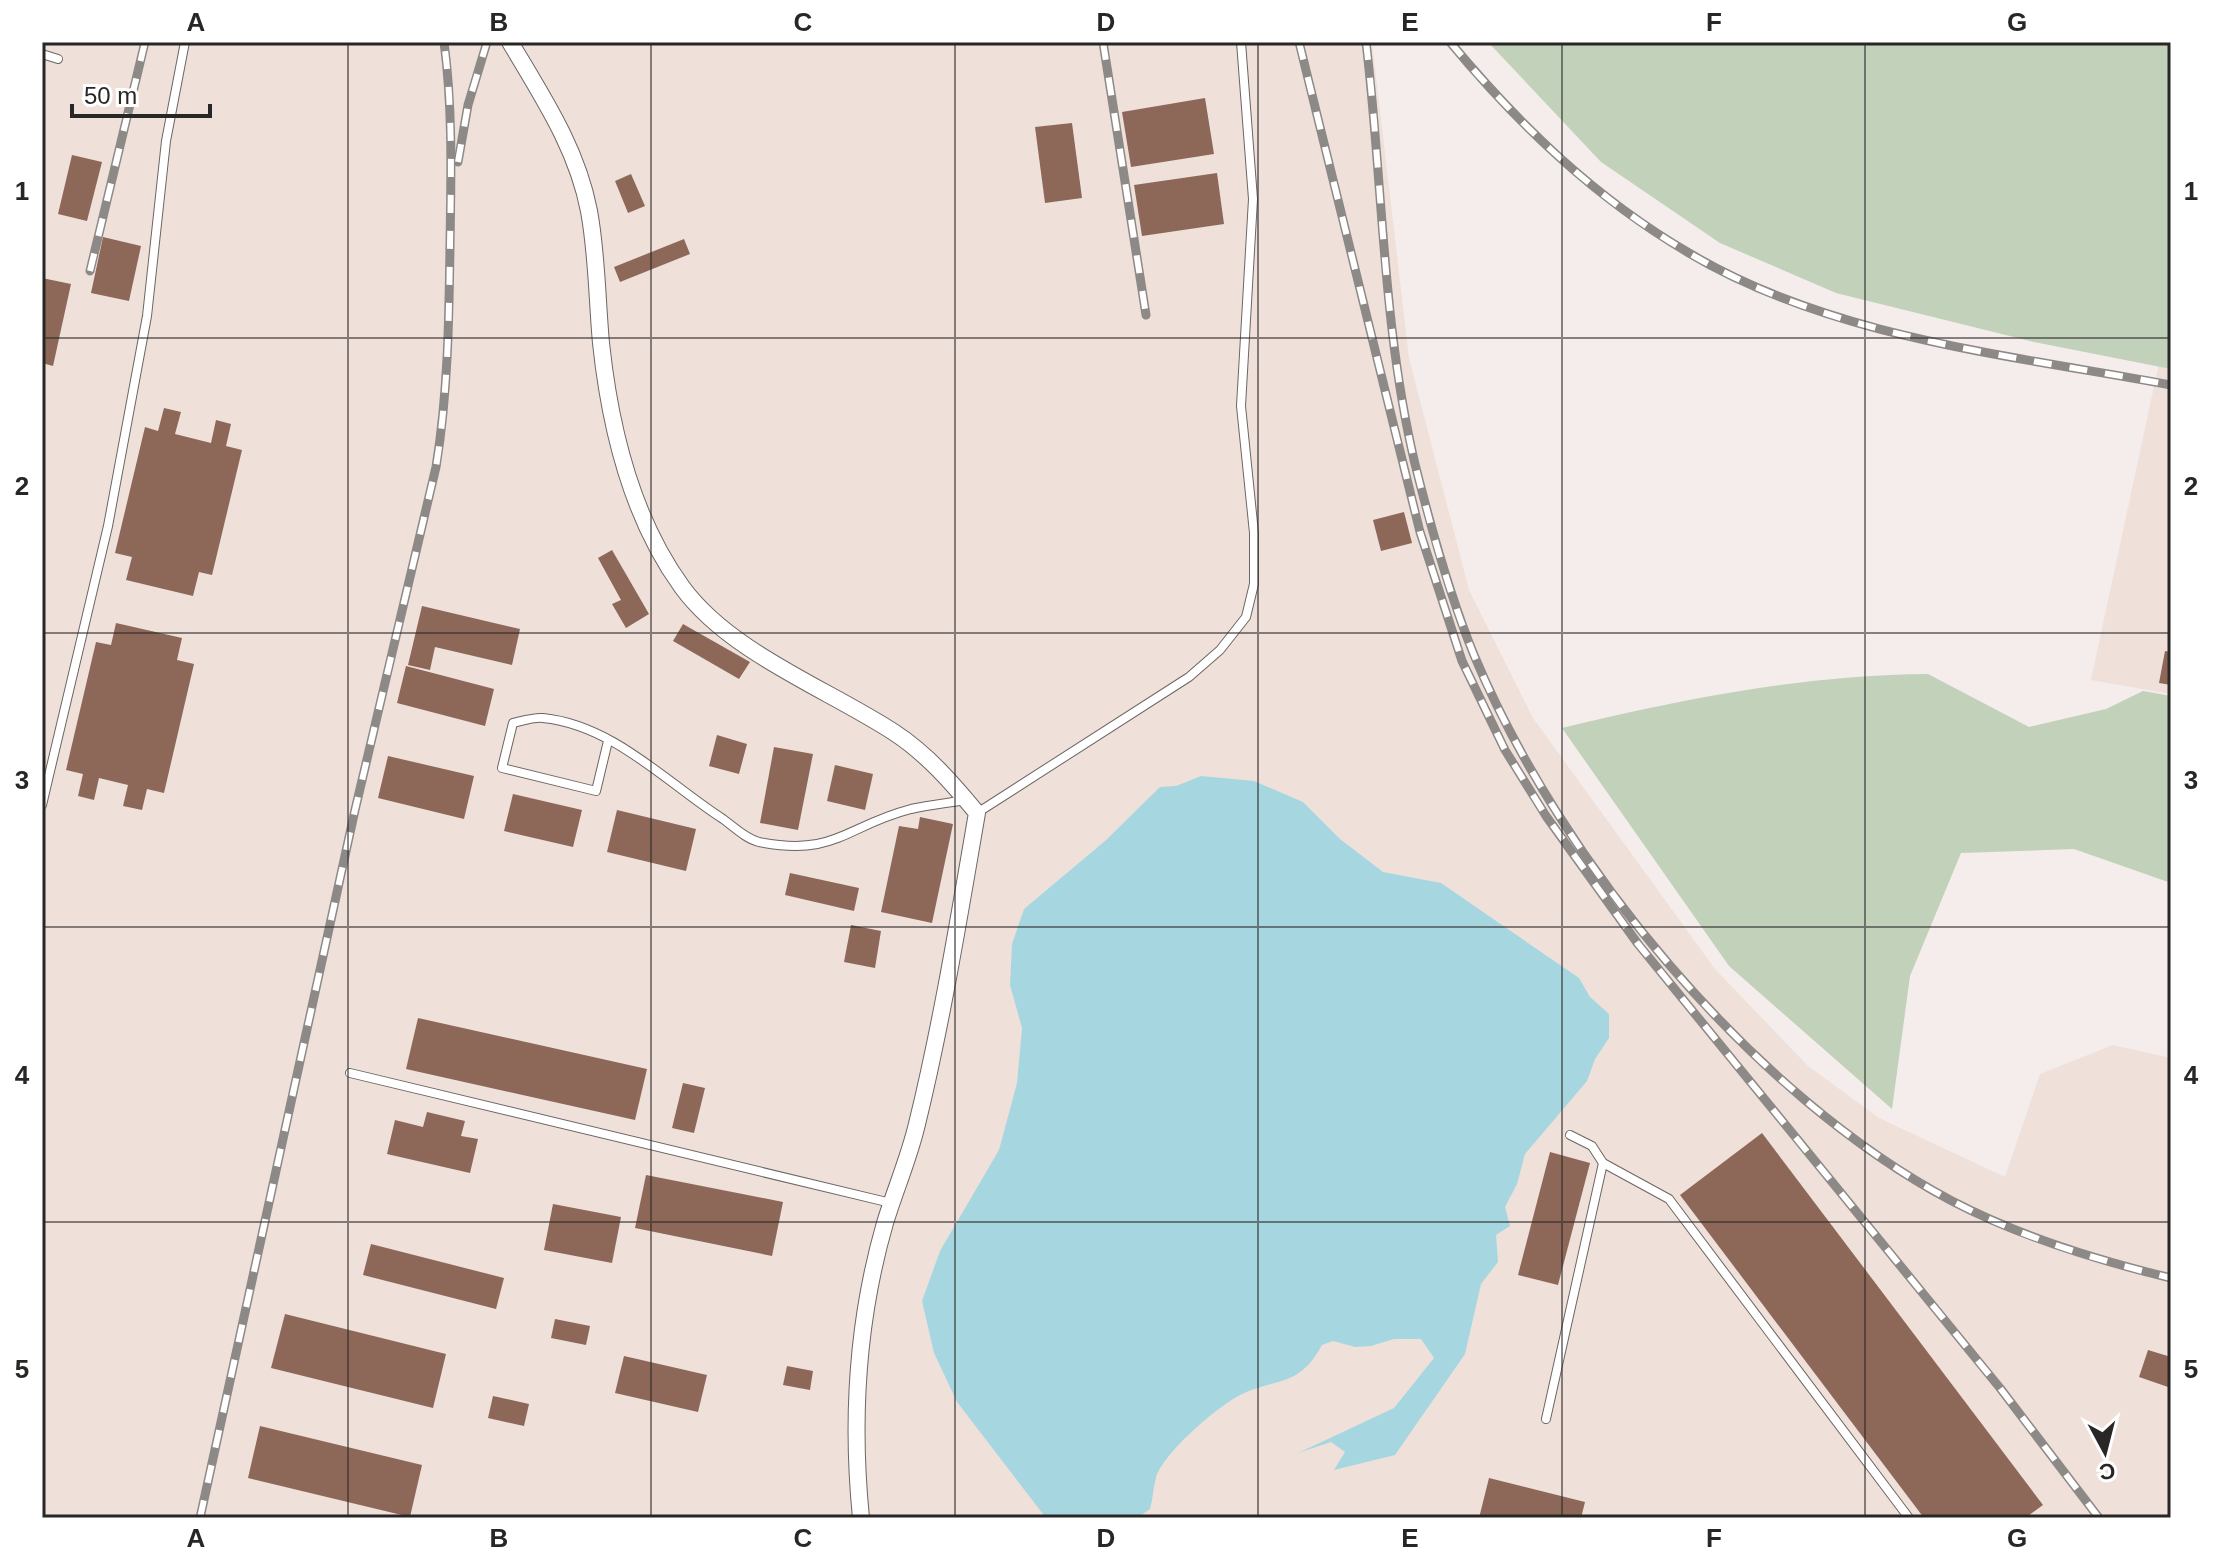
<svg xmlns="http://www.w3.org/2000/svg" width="2213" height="1560" font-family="Arial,sans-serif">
	<rect width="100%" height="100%" fill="#f4edeb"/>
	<g fill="#efe0da">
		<polygon points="42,42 1372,42 1409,358 1469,590 1533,718 1715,969 1808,1066 1879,1118 2005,1177 2040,1074 2113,1045 2171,1058 2171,1518 42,1518"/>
		<polygon points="2161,354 2171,356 2171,694 2091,680"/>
	</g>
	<g fill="#c2d1ba">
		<polygon points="1488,42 2171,42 2171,369 2034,342 1836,293 1720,243 1601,162"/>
		<path d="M1928,674L2029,727L2106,709L2143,691L2171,696V883L2074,849L1961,853L1910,976L1892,1109L1729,966L1562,728C1683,699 1803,675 1928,674Z"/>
	</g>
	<path fill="#a6d7e1" d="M1201,776L1254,781L1303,802L1340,839L1383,872L1441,883L1579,978L1590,997L1609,1014V1038L1595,1059L1587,1081L1525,1154L1517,1184L1505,1207L1510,1226L1496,1235L1498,1262L1481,1284L1465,1354L1395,1455L1334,1470L1345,1452L1331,1442L1298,1453L1394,1408L1434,1358L1421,1339H1394L1371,1346L1355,1347L1333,1341L1322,1345C1299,1388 1277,1377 1240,1395C1217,1407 1163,1453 1156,1478C1153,1488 1153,1499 1150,1509L1137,1518H1046L957,1402L934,1353L922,1301L940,1251L999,1150L1017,1083L1022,1028L1010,985L1012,944L1024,909L1105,841L1160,787L1176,786Z"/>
	<g fill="#8d6859">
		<polygon points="1205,98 1214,154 1131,167 1122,112"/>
		<polygon points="1072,123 1082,198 1045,203 1035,127"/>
		<polygon points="72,155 102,162 87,221 58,214"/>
		<polygon points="1217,173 1224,224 1142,236 1134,185"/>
		<polygon points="631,174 645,206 628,213 615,181"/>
		<polygon points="103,237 141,246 129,301 91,293"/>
		<polygon points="684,239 690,254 620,282 614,267"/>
		<polygon points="42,278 71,284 53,366 42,363"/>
		<polygon points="164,408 181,412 175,434 211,443 216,420 231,424 226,446 242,450 212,575 199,572 193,596 126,580 132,557 115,553 145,427 158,431"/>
		<polygon points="1404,512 1412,543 1381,551 1373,520"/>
		<polygon points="612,550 649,614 626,628 612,604 621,600 598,558"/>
		<polygon points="422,606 520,629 512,665 435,647 430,670 408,665"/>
		<polygon points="116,623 182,638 177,660 194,664 164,793 147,789 142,810 123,806 128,785 99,778 94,800 78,796 83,774 66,770 96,642 111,645"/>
		<polygon points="683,624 750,662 739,679 673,641"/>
		<polygon points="2165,651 2171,652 2171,685 2159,683"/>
		<polygon points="406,666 494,689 485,726 397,703"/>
		<polygon points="717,735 747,744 739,774 709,766"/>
		<polygon points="774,747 813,754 798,830 760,823"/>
		<polygon points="388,756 474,776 464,819 378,798"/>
		<polygon points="835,765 873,774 865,810 827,801"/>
		<polygon points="513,794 582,810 573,847 504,831"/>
		<polygon points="617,810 696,829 686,871 607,852"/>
		<polygon points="920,817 953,824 932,923 881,912 899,826 918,829"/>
		<polygon points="790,873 859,888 854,911 785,895"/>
		<polygon points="851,925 881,931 875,968 844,962"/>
		<polygon points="418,1018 647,1069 635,1120 406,1069"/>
		<polygon points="683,1083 705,1088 694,1133 672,1128"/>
		<polygon points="427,1112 465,1121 461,1136 478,1139 470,1173 387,1154 395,1120 423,1127"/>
		<polygon points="1762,1133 2043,1505 2025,1518 1924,1518 1680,1195"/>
		<polygon points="1550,1152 1590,1163 1558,1285 1518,1275"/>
		<polygon points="646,1175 783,1202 772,1256 635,1228"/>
		<polygon points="553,1204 621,1217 612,1263 544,1250"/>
		<polygon points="371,1244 504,1278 496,1309 363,1275"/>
		<polygon points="285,1314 446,1354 433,1408 271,1368"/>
		<polygon points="555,1319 590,1326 586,1345 551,1338"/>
		<polygon points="2148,1350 2171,1357 2171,1388 2139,1377"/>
		<polygon points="624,1356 707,1375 698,1412 615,1393"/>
		<polygon points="787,1366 813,1371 810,1390 783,1385"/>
		<polygon points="493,1396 529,1404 524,1426 488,1418"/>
		<polygon points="260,1426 422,1465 410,1517 248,1478"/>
		<polygon points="1489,1478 1585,1502 1581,1518 1479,1518"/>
	</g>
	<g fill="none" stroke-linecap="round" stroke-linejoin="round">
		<g stroke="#6b6663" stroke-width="10">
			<g id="lane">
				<polyline points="42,54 58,59"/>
				<path d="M608,741L596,791L502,768L513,723C522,721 534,717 543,718C613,725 667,783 723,819C734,827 746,839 759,842C836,857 845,826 911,809C929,805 948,803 966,800"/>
				<polyline points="42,805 108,526 147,316 166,141 185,42"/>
				<polyline points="977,813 1189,677 1220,650 1246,617 1254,584 1254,533 1241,406 1253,199 1241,42"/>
				<polyline points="350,1073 891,1203"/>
				<polyline points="1570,1135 1592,1146 1603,1163"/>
				<polyline points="1546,1419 1603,1163 1669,1199 1909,1518"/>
			</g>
		</g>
		<g stroke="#6b6663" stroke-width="18">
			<path id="street" d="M510,42C542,96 577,148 589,211C597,254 597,299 601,343C610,428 631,517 682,587C730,653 828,689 895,733C927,754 953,784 977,813C959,917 942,1022 917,1124C909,1158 895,1190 885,1223C857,1320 851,1418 861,1518"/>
		</g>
		<use href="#lane" stroke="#fff" stroke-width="8"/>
		<use href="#street" stroke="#fff" stroke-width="16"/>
		<g stroke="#8d8987" stroke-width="9">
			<g id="rail">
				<polyline points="1103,42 1146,315"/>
				<polyline points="1299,42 1420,532 1462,661 1505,750 1546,816 1638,944 2000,1388 2099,1518"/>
				<path d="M1366,42C1383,183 1382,325 1415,464C1431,528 1449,594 1474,655C1561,863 1752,1095 1952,1201C2021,1237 2096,1260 2171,1278"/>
				<path d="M1450,42C1519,125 1595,198 1689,253C1832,338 2010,355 2171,385"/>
				<polyline points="458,162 468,105 487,42"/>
				<polyline points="90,271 145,42"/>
				<path d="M200,1518L355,810L436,467C448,393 449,320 450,245C451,178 453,109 444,42"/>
			</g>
		</g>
		<use href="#rail" stroke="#fff" stroke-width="6" stroke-dasharray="18" stroke-linecap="butt"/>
	</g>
	<path fill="none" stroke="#292726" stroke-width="2" stroke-opacity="0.55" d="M348,42V1518M651,42V1518M955,42V1518M1258,42V1518M1562,42V1518M1865,42V1518M42,338H2171M42,633H2171M42,927H2171M42,1222H2171"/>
	<rect width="2213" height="1560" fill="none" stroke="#ffffff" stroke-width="88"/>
	<g transform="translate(2105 1452) rotate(173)" stroke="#ffffff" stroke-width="6" paint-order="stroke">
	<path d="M0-6L14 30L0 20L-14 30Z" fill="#292726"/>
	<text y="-12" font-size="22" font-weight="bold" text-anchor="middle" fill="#292726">С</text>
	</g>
	<path d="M72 104v12h138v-12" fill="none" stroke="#292726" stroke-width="4"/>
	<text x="84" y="104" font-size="24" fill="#292726" stroke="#ffffff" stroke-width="6" paint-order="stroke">50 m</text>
	<rect x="44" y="44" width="2125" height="1472" fill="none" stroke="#292726" stroke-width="3"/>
	<g font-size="26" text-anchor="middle" font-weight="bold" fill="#292726">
		<text x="196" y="31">A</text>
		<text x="499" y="31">B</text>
		<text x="803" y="31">C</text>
		<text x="1106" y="31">D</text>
		<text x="1410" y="31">E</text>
		<text x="1714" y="31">F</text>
		<text x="2017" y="31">G</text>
		<text x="22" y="200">1</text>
		<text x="2191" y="200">1</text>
		<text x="22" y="495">2</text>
		<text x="2191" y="495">2</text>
		<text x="22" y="789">3</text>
		<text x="2191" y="789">3</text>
		<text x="22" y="1084">4</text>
		<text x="2191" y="1084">4</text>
		<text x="22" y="1378">5</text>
		<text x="2191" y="1378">5</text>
		<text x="196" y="1547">A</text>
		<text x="499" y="1547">B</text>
		<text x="803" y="1547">C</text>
		<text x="1106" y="1547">D</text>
		<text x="1410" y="1547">E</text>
		<text x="1714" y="1547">F</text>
		<text x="2017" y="1547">G</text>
	</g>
</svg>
